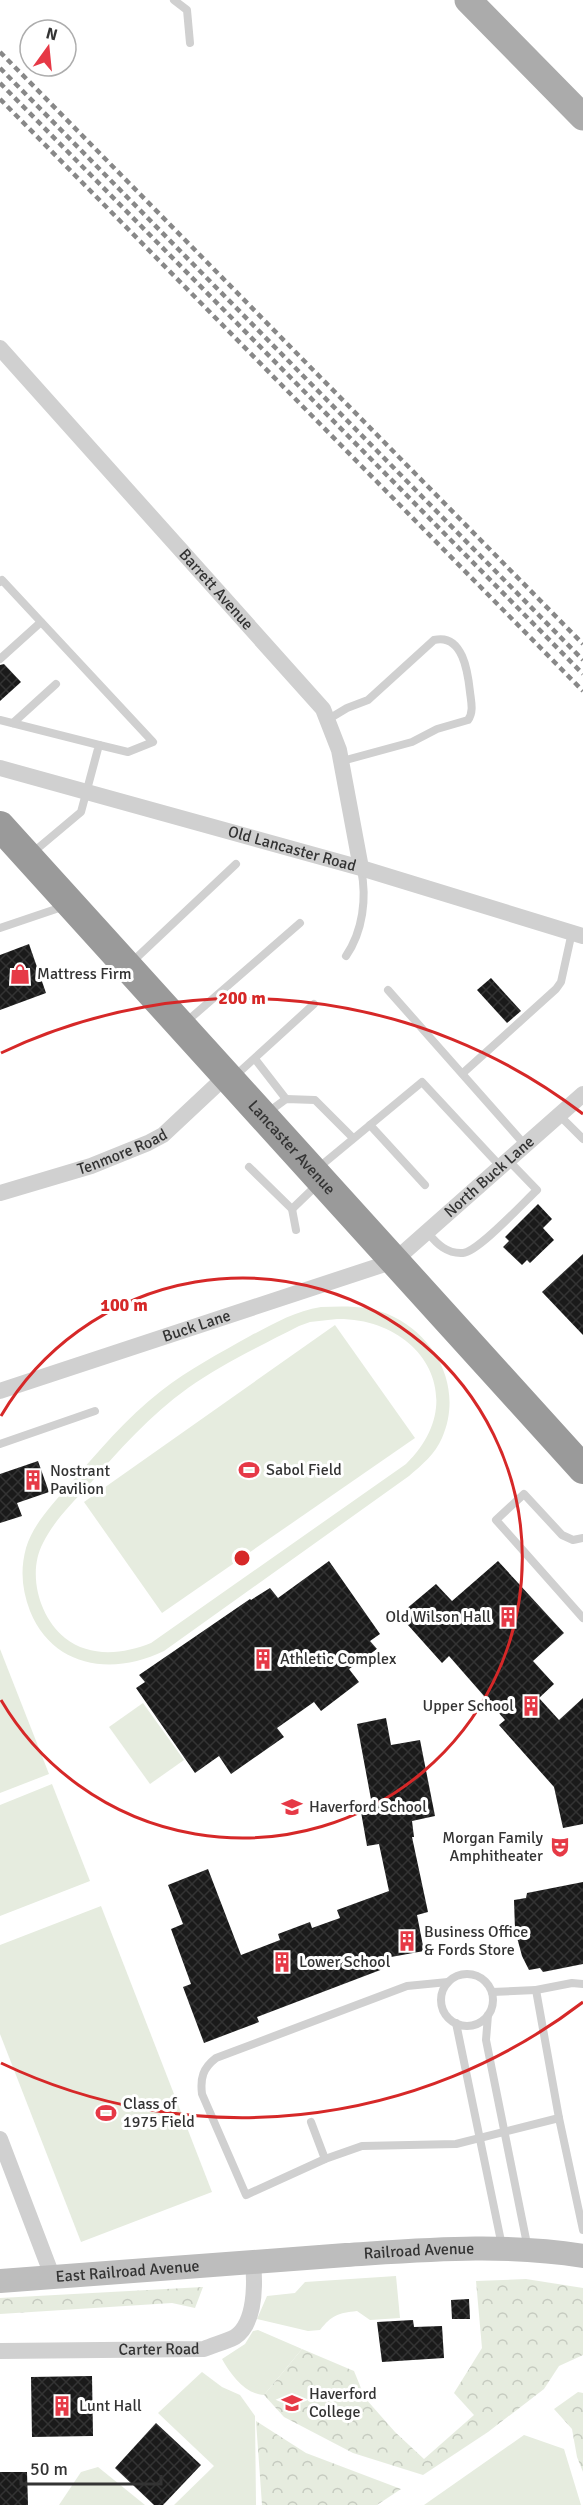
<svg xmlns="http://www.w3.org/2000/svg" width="583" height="2505" font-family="Signika,sans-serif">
	<defs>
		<pattern id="forest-crowns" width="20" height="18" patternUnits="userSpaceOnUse" patternTransform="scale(1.5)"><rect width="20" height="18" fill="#e6ecdf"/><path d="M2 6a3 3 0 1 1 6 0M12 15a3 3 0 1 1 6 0" fill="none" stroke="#c6cbc0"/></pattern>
		<pattern id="building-cross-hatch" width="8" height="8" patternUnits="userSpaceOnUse" patternTransform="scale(1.5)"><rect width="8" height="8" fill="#1a1a1a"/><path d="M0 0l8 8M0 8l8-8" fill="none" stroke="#333"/></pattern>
	</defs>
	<rect width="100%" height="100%" fill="#fff"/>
	<g fill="#e6ecdf" fill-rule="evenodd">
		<path d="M321,1307C345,1306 371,1305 394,1317C438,1339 463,1390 442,1438C435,1454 422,1465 409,1476L164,1651C113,1676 53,1668 30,1611C22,1590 20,1570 26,1548C33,1524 53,1504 69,1485C98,1452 126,1418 161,1391C189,1369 220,1353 250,1336C273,1324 295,1311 321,1307ZM337,1319C422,1318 472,1400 406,1464L151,1643C124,1654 90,1658 65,1638C39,1617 27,1573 43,1543C54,1521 72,1503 88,1486C119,1450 150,1415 188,1388C222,1364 262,1345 299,1326L310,1322Z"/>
		<polygon points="335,1325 415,1438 162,1613 84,1502"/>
		<polygon points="0,1649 49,1774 0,1793"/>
		<polygon points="143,1703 184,1760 150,1784 109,1727"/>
		<polygon points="52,1784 90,1881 0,1916 0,1805"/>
		<polygon points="101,1906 212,2192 81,2242 0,2034 0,1945"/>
		<path d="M396,2276L400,2318L370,2320L357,2311C338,2313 332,2315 320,2330L308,2331L257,2319L267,2296L295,2293L305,2282Z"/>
		<path d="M258,2330L302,2349L264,2395C245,2394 231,2375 222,2359L245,2344L253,2331Z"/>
		<polygon points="202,2372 222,2387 240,2395 255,2416 256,2505 174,2505 214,2466 158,2413"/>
		<polygon points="524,2435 564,2449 581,2505 424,2505"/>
		<polygon points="98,2467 145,2505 59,2505 81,2472"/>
	</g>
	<g fill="url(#forest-crowns)">
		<polygon points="526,2279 583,2288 583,2355 559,2366 544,2389 488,2432 423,2475 353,2453 284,2417 264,2395 302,2349 354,2371 365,2398 395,2432 424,2459 474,2415 454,2393 482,2348 476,2281"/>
		<polygon points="203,2287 195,2308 172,2303 0,2314 0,2298"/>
		<polygon points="578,2392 583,2393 583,2472 577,2457 572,2429 554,2409"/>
		<polygon points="256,2421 306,2453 401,2489 377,2505 262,2505"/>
	</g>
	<g fill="url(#building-cross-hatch)">
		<polygon points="4,664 21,682 0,701 0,665"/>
		<polygon points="29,944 46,993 0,1010 0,955"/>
		<polygon points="491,978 521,1011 507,1023 477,990"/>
		<polygon points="538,1204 552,1219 543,1228 554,1240 530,1263 527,1260 522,1265 503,1247 509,1241 505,1237"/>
		<polygon points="583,1254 583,1335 542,1292"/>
		<polygon points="38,1461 49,1492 17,1503 22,1516 0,1523 0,1474"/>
		<polygon points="329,1561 380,1634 370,1641 377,1649 349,1669 359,1682 321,1711 314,1702 277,1728 284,1737 231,1774 219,1756 195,1773 136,1688 145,1682 139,1675 250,1599 251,1600 270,1588 278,1598"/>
		<polygon points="498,1561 564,1633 533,1661 554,1684 539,1698 559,1720 583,1698 583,1824 563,1828 554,1787 499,1725 505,1720 449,1656 442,1663 399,1615 436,1584 452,1601"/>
		<polygon points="386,1718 391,1745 420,1740 435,1816 412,1821 414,1837 412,1837 428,1912 417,1915 424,1951 380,1959 383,1969 257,2017 259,2022 204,2043 183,1987 191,1984 171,1929 183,1924 168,1885 208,1869 241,1955 280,1940 278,1934 310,1922 312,1928 340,1918 337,1910 389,1891 379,1844 367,1846 361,1812 373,1810 357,1724"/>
		<polygon points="583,1882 583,1964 543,1972 540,1968 529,1970 522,1956 515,1930 514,1900 526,1898 527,1893"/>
		<polygon points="469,2299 470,2319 452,2319 451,2300"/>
		<polygon points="413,2320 414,2327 442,2326 444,2358 382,2362 377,2322"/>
		<polygon points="92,2376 93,2436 32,2437 31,2377"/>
		<polygon points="156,2423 201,2465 163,2505 154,2505 115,2468"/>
		<polygon points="0,2472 27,2472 28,2505 0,2505"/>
	</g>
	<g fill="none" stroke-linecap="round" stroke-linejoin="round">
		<g stroke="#d0d0d0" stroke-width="8">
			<polyline points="174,0 187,10 190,43"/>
			<polyline points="0,582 2,580 153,742 128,752 99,745"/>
			<polyline points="0,659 41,622"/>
			<polyline points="0,720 99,745 81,812 31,854"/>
			<path d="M327,720L347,708L368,700L434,640C463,633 468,673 470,692C471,701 474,712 468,720L437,729L412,742L342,761"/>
			<polyline points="13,723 56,684"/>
			<polyline points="0,928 65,906"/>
			<path d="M346,956C363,931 367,898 361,869"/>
			<polyline points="132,962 236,864"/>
			<polyline points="388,990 525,1145"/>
			<polyline points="186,1022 300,923"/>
			<polyline points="255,1059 286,1099"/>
			<polyline points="463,1073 556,989 561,982 572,932"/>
			<polyline points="235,1076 314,1004"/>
			<polyline points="267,1113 286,1099 315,1100 353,1138"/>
			<polyline points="559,1115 583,1139"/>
			<polyline points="370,1125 425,1185"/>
			<polyline points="249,1167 292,1209 319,1183"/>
			<polyline points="318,1168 422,1082 501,1167"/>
			<polyline points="292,1209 296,1230"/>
			<path d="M428,1233C437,1244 447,1254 463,1253C478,1252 523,1203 537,1190L508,1160"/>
			<polyline points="0,1444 95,1411"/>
			<polyline points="583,1538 573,1540 562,1535 524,1494 496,1520 583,1618"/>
			<circle cx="467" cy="2000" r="26"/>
			<path d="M448,1982L407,1986L216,2058C203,2068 200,2078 202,2094L246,2195L325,2159L362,2146L456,2144L559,2118L583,2230"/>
			<polyline points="492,1992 536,1990"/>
			<polyline points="488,2015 486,2040 528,2249"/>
			<polyline points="456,2023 502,2246"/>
			<polyline points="559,2118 536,1990 572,1983 583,1984"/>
			<polyline points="311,2122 325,2159"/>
		</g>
		<g stroke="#d0d0d0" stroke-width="16">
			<path id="s1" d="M0,348L323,709L339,750L361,868"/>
			<path id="s2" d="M0,768L361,868L583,936"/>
			<path id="s3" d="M0,1193L91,1166L148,1143L163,1135L226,1076"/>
			<path id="s4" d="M0,1391L394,1261L583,1094"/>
			<polyline points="0,2139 53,2278"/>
			<path id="s5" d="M0,2351L204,2349C213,2345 225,2342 235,2337C256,2323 255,2283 253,2261"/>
		</g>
		<path stroke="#bdbdbd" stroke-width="24" id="s6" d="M0,2281C115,2273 231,2263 346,2255C425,2250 504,2243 583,2256"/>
		<polyline stroke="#ababab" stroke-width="27" points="468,0 583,117"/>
		<path stroke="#9a9a9a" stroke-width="30" id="s7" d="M0,826L583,1469"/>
		<g stroke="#888" stroke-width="4.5" stroke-dasharray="6 4.5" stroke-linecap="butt">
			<polyline points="0,52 583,644"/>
			<polyline points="0,68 583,660"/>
			<polyline points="0,83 583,674"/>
			<polyline points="0,99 583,691"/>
		</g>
	</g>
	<g fill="none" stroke="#d62828" stroke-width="3">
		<path d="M1 1416A280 280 0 1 1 1 1700"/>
		<path d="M583 2002A560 560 0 0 1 1 2063M1 1053A560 560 0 0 1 583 1114"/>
	</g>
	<defs>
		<g id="shop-bare" transform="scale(1.62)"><path d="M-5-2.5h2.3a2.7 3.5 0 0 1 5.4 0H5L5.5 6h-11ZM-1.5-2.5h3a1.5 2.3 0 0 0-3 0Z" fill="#e63946" stroke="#fff" stroke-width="2.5" paint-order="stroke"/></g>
		<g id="stadium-bare" transform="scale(1.62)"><path d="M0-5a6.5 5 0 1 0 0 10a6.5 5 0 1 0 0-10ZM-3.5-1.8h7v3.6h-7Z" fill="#e63946" stroke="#fff" stroke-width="2.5" paint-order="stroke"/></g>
		<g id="building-bare" transform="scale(1.62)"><path d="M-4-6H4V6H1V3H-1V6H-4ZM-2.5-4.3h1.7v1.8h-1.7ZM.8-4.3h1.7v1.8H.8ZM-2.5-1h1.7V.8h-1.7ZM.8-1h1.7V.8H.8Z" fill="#e63946" stroke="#fff" stroke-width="2.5" paint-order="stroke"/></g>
		<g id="school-bare" transform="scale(1.62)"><path d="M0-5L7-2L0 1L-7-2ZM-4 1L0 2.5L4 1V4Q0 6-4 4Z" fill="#e63946" stroke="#fff" stroke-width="2.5" paint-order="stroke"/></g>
		<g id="theatre-bare" transform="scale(1.62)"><path d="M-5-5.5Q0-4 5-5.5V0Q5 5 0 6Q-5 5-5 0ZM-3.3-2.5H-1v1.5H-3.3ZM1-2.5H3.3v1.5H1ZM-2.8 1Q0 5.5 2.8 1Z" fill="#e63946" stroke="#fff" stroke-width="2.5" paint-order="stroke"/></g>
		<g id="university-bare" transform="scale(1.62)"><path d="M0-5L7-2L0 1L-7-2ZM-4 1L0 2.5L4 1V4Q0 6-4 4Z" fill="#e63946" stroke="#fff" stroke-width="2.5" paint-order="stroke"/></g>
	</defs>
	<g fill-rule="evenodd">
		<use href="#shop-bare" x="20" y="974"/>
		<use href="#stadium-bare" x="249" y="1470"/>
		<use href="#building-bare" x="33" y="1480"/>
		<use href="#building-bare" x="508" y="1617"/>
		<use href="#building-bare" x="263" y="1659"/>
		<use href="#building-bare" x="531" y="1706"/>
		<use href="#school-bare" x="292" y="1807"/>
		<use href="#theatre-bare" x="560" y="1847"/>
		<use href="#building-bare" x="407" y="1941"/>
		<use href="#building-bare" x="282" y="1962"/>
		<use href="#stadium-bare" x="106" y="2113"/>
		<use href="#university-bare" x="292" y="2403"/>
		<use href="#building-bare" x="62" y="2406"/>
	</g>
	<g text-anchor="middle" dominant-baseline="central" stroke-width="6" stroke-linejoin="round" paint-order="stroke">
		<g font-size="16" fill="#333" stroke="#fff">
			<text stroke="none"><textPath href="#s1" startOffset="324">Barrett Avenue</textPath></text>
			<text stroke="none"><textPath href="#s2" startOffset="303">Old Lancaster Road</textPath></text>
			<text stroke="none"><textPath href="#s7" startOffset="434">Lancaster Avenue</textPath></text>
			<text stroke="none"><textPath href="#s3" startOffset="129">Tenmore Road</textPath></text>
			<text stroke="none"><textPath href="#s4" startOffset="542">North Buck Lane</textPath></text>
			<text stroke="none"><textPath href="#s4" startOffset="207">Buck Lane</textPath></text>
			<text stroke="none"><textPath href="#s6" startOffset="420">Railroad Avenue</textPath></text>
			<text stroke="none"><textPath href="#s6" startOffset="128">East Railroad Avenue</textPath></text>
			<text stroke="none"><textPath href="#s5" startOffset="159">Carter Road</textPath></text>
		</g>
		<g font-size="16" fill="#333" stroke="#fff" text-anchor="start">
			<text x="37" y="974">Mattress Firm</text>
			<text x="266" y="1470">Sabol Field</text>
			<text x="50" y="1471">Nostrant<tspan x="50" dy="18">Pavilion</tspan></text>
			<text x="491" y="1617" text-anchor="end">Old Wilson Hall</text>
			<text x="280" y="1659">Athletic Complex</text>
			<text x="514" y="1706" text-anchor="end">Upper School</text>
			<text x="309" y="1807">Haverford School</text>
			<text x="543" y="1838" text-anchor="end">Morgan Family<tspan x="543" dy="18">Amphitheater</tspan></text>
			<text x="424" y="1932">Business Office<tspan x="424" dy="18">&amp; Fords Store</tspan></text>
			<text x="299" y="1962">Lower School</text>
			<text x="123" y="2104">Class of<tspan x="123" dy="18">1975 Field</tspan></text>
			<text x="309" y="2394">Haverford<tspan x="309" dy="18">College</tspan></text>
			<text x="79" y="2406">Lunt Hall</text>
		</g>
	</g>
	<circle cx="242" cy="1558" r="9" fill="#d62828" stroke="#fff" stroke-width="3"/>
	<g font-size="18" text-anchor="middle" font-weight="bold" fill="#d62828" stroke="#fff" stroke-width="6" stroke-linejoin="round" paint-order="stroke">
		<text x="242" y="1004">200 m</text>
		<text x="124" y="1311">100 m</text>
	</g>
	<g transform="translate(48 48) rotate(15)"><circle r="28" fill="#ffffff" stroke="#adadad" stroke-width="1.5"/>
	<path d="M0-4.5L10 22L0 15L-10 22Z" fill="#e63946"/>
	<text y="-9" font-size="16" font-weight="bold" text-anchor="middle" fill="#333333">N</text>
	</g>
	<path d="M21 2475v9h140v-9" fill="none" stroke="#333333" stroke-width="3"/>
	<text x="30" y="2475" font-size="18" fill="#333333" stroke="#ffffff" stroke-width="4.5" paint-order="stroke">50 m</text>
</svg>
